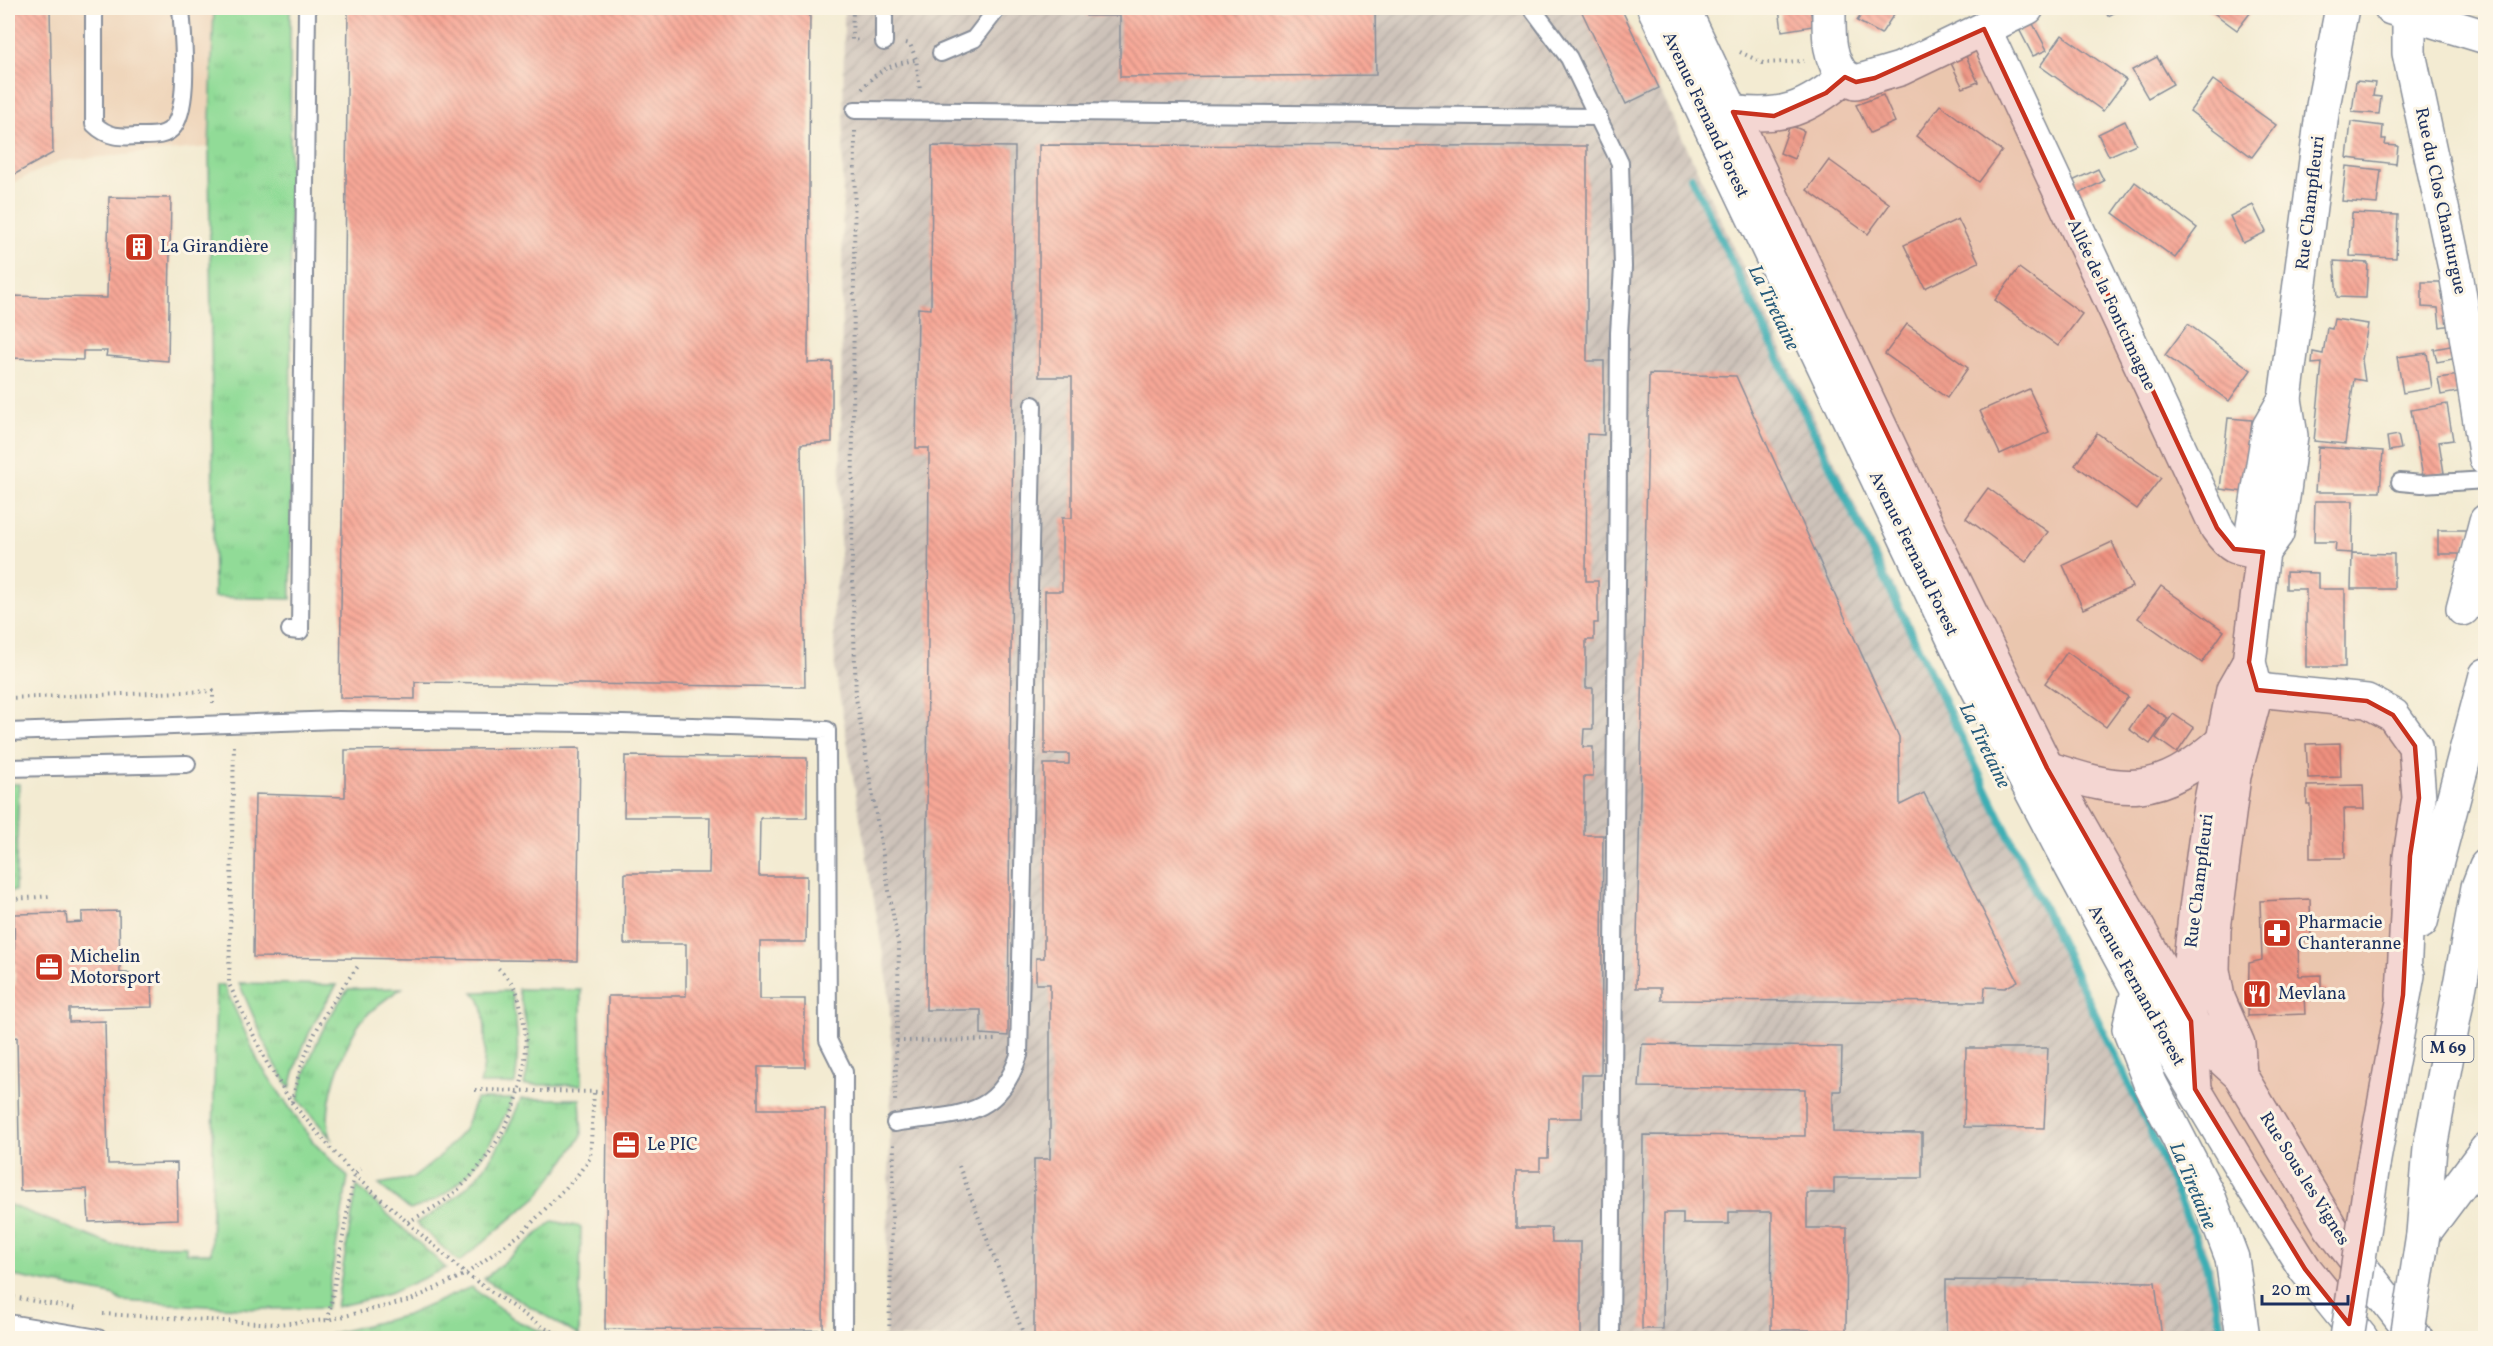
<svg xmlns="http://www.w3.org/2000/svg" width="2493" height="1346" font-family="Vollkorn,serif">
	<defs>
		<pattern id="industrial-furrows" width="10" height="10" patternUnits="userSpaceOnUse" patternTransform="scale(1.5)"><rect width="10" height="10" fill="#cdc2b9"/><path d="M-1 1l2-2M0 10L10 0M9 11l2-2" fill="none" stroke="#afa7a1"/></pattern>
		<pattern id="grass-tufts" width="24" height="20" patternUnits="userSpaceOnUse" patternTransform="scale(1.5)"><rect width="24" height="20" fill="#91db97"/><path d="M3 7l-1-3M5 7V3M7 7l1-3M15 17l-1-3M17 17v-4M19 17l1-3" fill="none" stroke="#7cbc85"/></pattern>
		<pattern id="building-back-hatch" width="6" height="6" patternUnits="userSpaceOnUse" patternTransform="scale(1.5)"><rect width="6" height="6" fill="#f8a897"/><path d="M-1 5l2 2M0 0l6 6M5-1l2 2" fill="none" stroke="#c8897e"/></pattern>
	</defs>
	<rect width="100%" height="100%" fill="#fcf5e5"/>
	<filter id="ink" filterUnits="userSpaceOnUse"><feTurbulence type="fractalNoise" baseFrequency=".0167" numOctaves="2"/><feDisplacementMap in="SourceGraphic" scale="12" xChannelSelector="R" yChannelSelector="G"/><feConvolveMatrix kernelMatrix="1 2 1 2 8 2 1 2 1" color-interpolation-filters="sRGB"/></filter>
	<filter id="wash" filterUnits="userSpaceOnUse"><feTurbulence type="fractalNoise" baseFrequency=".008" numOctaves="4" result="noise"/><feDisplacementMap in="SourceGraphic" scale="24" xChannelSelector="R" yChannelSelector="G"/><feGaussianBlur stdDeviation="1.35" result="paint"/><feColorMatrix in="noise" values="0 0 0 0 0 0 0 0 0 0 0 0 0 0 0 0 0 1.4 0 .05"/><feComposite in="paint" operator="in"/></filter>
	<g filter="url(#wash)">
		<rect width="100%" height="100%" fill="#f3ebd2"/>
		<polygon fill="#efd6bb" points="8,8 214,8 209,147 60,161 8,185"/>
		<polygon fill="url(#industrial-furrows)" points="844,8 1621,8 2204,1244 2221,1294 2229,1338 885,1338 892,1053 888,983 835,670 833,608 840,562"/>
		<g fill="url(#grass-tufts)" stroke="#56857a" stroke-width="1.5">
			<polygon points="214,8 290,8 291,599 214,597 209,147"/>
			<polygon points="8,784 19,784 15,891 8,891"/>
			<path d="M239,983L337,985C315,1018 299,1049 290,1088L272,1059Z"/>
			<polygon points="216,985 224,985 259,1063 313,1142 348,1177 326,1308 257,1309 122,1301 112,1295 8,1275 8,1204 112,1245 186,1246 186,1253 211,1253"/>
			<path d="M402,988C388,997 375,1006 363,1019C343,1044 319,1111 332,1140L298,1099C308,1057 323,1024 348,989Z"/>
			<path d="M518,989L581,990L582,1085H524C534,1048 527,1026 518,989Z"/>
			<path d="M511,991C517,1024 520,1051 515,1084H480C486,1066 487,1021 481,1003C480,999 476,995 473,992Z"/>
			<path d="M476,1099H513C496,1135 475,1176 440,1197C431,1203 420,1206 410,1210L378,1184L413,1178L437,1159L464,1130Z"/>
			<path d="M521,1099H580L582,1135L566,1159L537,1197L459,1262L416,1223C472,1194 498,1156 521,1099Z"/>
			<polygon points="357,1186 446,1268 389,1294 336,1307"/>
			<polygon points="553,1221 581,1227 579,1336 484,1279"/>
			<polygon points="471,1287 517,1321 556,1338 314,1338 407,1315"/>
		</g>
		<g fill="none" stroke-linecap="round" stroke-linejoin="round">
			<polyline stroke="#3daeb4" stroke-width="8" points="1691,177 2145,1118 2205,1261 2224,1338"/>
		</g>
		<g id="blocks">
			<g fill="url(#building-back-hatch)">
				<polygon points="8,8 50,8 53,153 8,178"/>
				<polygon points="348,8 810,8 808,363 832,362 832,442 801,444 805,687 415,682 415,699 340,698"/>
				<polygon points="1086,8 1375,8 1376,75 1120,77 1120,16 1086,16"/>
				<polygon points="1580,8 1621,8 1659,88 1626,104"/>
				<polygon points="1779,8 1810,8 1813,26 1782,31"/>
				<polygon points="1866,8 1898,8 1881,34 1857,21"/>
				<polygon points="2103,8 2114,8 2116,12 2108,16"/>
				<polygon points="2207,8 2254,8 2237,30"/>
				<polygon points="2032,22 2047,50 2033,56 2019,29"/>
				<polygon points="2062,35 2126,80 2103,111 2040,66"/>
				<polygon points="1965,54 1978,82 1963,88 1950,61"/>
				<polygon points="2157,57 2173,84 2148,98 2132,70"/>
				<polygon points="2213,80 2276,125 2252,157 2190,111"/>
				<polygon points="2356,81 2375,83 2373,96 2381,97 2379,114 2352,112"/>
				<polygon points="1883,95 1895,122 1870,133 1856,105"/>
				<polygon points="1940,105 2002,151 1979,182 1916,136"/>
				<polygon points="2125,121 2136,144 2109,156 2098,134"/>
				<polygon points="2351,122 2383,126 2382,139 2386,139 2385,145 2398,146 2396,164 2347,158"/>
				<polygon points="1790,125 1804,131 1794,159 1780,153"/>
				<polygon points="1039,145 1587,146 1587,361 1604,361 1604,435 1587,434 1586,581 1598,581 1598,623 1594,623 1594,640 1586,640 1586,688 1593,688 1593,729 1584,729 1583,747 1593,747 1593,776 1584,776 1584,835 1603,835 1601,1075 1582,1075 1582,1118 1549,1118 1548,1158 1540,1158 1540,1171 1516,1171 1516,1228 1551,1228 1552,1242 1581,1242 1581,1338 1034,1338 1034,1159 1050,1159 1050,984 1036,984 1036,958 1044,958 1044,764 1069,764 1069,754 1045,754 1045,591 1062,591 1062,518 1072,518 1072,377 1039,377"/>
				<polygon points="932,146 1015,147 1008,1036 981,1034 981,1010 926,1010 929,448 916,448 918,308 931,309"/>
				<polygon points="1829,160 1890,204 1868,234 1807,190"/>
				<polygon points="2346,166 2381,170 2377,204 2342,201"/>
				<polygon points="2098,169 2104,181 2076,195 2070,182"/>
				<polygon points="2135,182 2197,228 2175,258 2113,213"/>
				<polygon points="109,197 171,198 168,361 106,356 107,351 83,351 83,360 8,358 8,296 107,298"/>
				<polygon points="2253,205 2266,232 2243,243 2230,216"/>
				<polygon points="2352,213 2398,215 2396,258 2350,256"/>
				<polygon points="1958,219 1979,262 1925,288 1904,245"/>
				<polygon points="2334,261 2368,263 2366,298 2337,297"/>
				<polygon points="2019,268 2082,314 2058,346 1995,300"/>
				<polygon points="2422,282 2443,282 2452,325 2440,327 2438,308 2422,307"/>
				<polygon points="2334,319 2368,324 2362,360 2365,381 2354,379 2345,444 2314,441 2322,363 2312,364 2313,352 2323,354 2327,328 2332,329"/>
				<polygon points="1907,324 1968,368 1947,398 1885,354"/>
				<polygon points="2188,324 2251,370 2229,401 2165,355"/>
				<polygon points="2456,345 2458,358 2437,362 2434,349"/>
				<polygon points="2427,353 2432,388 2403,393 2397,357"/>
				<polygon points="1649,374 1736,376 1899,737 1900,805 1924,793 2018,981 2005,988 1985,987 1984,1002 1661,1000 1661,988 1636,988"/>
				<polygon points="2460,375 2463,391 2441,395 2438,378"/>
				<polygon points="2029,389 2049,432 2000,454 1980,411"/>
				<polygon points="2447,404 2453,440 2439,442 2444,473 2423,477 2411,410"/>
				<polygon points="2228,418 2252,420 2244,492 2220,489"/>
				<polygon points="2097,433 2161,478 2137,509 2075,465"/>
				<polygon points="2398,435 2401,449 2389,451 2387,437"/>
				<polygon points="2318,447 2383,451 2380,492 2315,492"/>
				<polygon points="1988,488 2048,532 2026,562 1966,518"/>
				<polygon points="2315,501 2353,501 2352,553 2335,552 2336,542 2314,542"/>
				<polygon points="2438,530 2470,530 2463,554 2438,554"/>
				<polygon points="2112,542 2132,587 2083,609 2063,565"/>
				<polygon points="2352,553 2394,554 2394,589 2351,589"/>
				<polygon points="2286,572 2318,573 2318,589 2345,589 2345,667 2306,667 2306,589 2286,589"/>
				<polygon points="2161,586 2224,631 2202,663 2138,618"/>
				<polygon points="2067,652 2128,697 2106,727 2045,683"/>
				<polygon points="2146,704 2168,718 2150,744 2129,729"/>
				<polygon points="2173,714 2194,728 2177,753 2156,738"/>
				<polygon points="2340,743 2341,777 2308,778 2306,744"/>
				<polygon points="580,748 577,961 253,957 255,794 345,797 345,750"/>
				<polygon points="625,756 807,758 807,818 760,818 759,876 807,876 806,942 760,942 760,999 805,999 805,1067 758,1067 758,1109 825,1109 823,1330 605,1329 608,996 686,996 686,944 624,944 625,873 709,873 710,817 624,817"/>
				<polygon points="2363,785 2364,809 2344,809 2345,858 2310,858 2310,804 2307,804 2307,786"/>
				<polygon points="2310,899 2311,941 2298,942 2299,976 2321,975 2321,989 2327,988 2327,996 2304,996 2305,1014 2248,1016 2249,963 2262,960 2260,901"/>
				<polygon points="119,911 120,973 130,973 130,981 151,981 152,1007 69,1009 69,1022 105,1021 108,1164 177,1163 178,1219 89,1222 87,1189 20,1191 17,1037 8,1038 8,985 15,985 14,914 66,913 67,923 82,922 82,912"/>
				<polygon points="1642,1044 1842,1047 1841,1091 1833,1091 1833,1132 1922,1133 1922,1178 1834,1178 1834,1193 1807,1193 1807,1228 1847,1228 1846,1330 1771,1330 1772,1212 1729,1212 1729,1224 1683,1224 1683,1213 1664,1213 1663,1329 1642,1329 1643,1135 1805,1136 1805,1089 1639,1087"/>
				<polygon points="1966,1048 2048,1048 2044,1128 1964,1127"/>
				<polygon points="1946,1280 2155,1282 2162,1338 1946,1338"/>
			</g>
		</g>
	</g>
	<g filter="url(#ink)">
		<use href="#blocks" fill-opacity="0" stroke="#878d98" stroke-width="1.5"/>
		<g fill="none" stroke-linecap="round" stroke-linejoin="round">
			<g stroke="#878d98" stroke-width="20">
				<g id="service">
					<path d="M94,8V124C108,138 121,137 140,136C152,136 166,137 174,126C190,103 183,36 181,8"/>
					<polyline points="1532,8 1569,58 1620,163 1623,267 1619,333 1611,1338"/>
					<polyline points="884,42 884,8"/>
					<polyline points="941,53 974,39 998,8"/>
					<polyline points="855,110 1599,117"/>
					<polyline points="2400,482 2422,484 2486,480"/>
					<polyline points="290,630 300,631 307,8"/>
					<polyline points="8,732 338,720 587,723 827,730 828,1040 844,1072 843,1338"/>
					<polyline points="8,768 187,764"/>
					<path d="M895,1123C954,1113 997,1122 1019,1055L1033,405"/>
					<polyline points="8,1323 98,1338"/>
				</g>
			</g>
			<g stroke="#878d98" stroke-width="36">
				<g id="minor">
					<path d="M1829,8C1829,31 1827,59 1845,77"/>
					<polyline points="2391,8 2486,37"/>
					<polyline points="2409,14 2409,53 2456,273 2486,459"/>
					<path d="M1984,29L2217,528C2232,550 2237,549 2263,552"/>
					<path d="M1733,112C1782,119 1807,109 1845,77L1856,82L1900,69L2027,8"/>
					<polyline points="2263,552 2277,533 2284,491 2291,436 2285,399 2323,106 2342,8"/>
					<polyline points="2463,609 2486,521"/>
					<polyline points="2254,682 2249,662 2263,552 2253,526 2269,427 2285,399"/>
					<path d="M2047,768C2126,794 2157,799 2223,741L2231,740"/>
					<polyline points="2195,1089 2188,978 2195,916 2210,805 2233,690 2249,662"/>
				</g>
			</g>
			<g stroke="#878d98" stroke-width="36">
				<g id="primary">
					<polyline points="1654,8 1972,678 2072,868 2166,1042 2248,1179 2305,1269 2361,1338"/>
					<polyline points="1683,8 1920,511 2047,768 2191,1021 2217,1054 2240,1075 2331,1228 2416,1338"/>
					<polyline points="2421,922 2486,675"/>
					<polyline points="2138,991 2129,1029 2150,1083 2209,1197 2232,1258 2243,1338"/>
					<polyline points="2240,1075 2238,1044 2218,998 2213,970 2214,929 2234,776 2257,690 2367,701 2393,715 2415,746 2419,798 2410,856 2403,995"/>
					<polyline points="2373,1165 2408,975"/>
					<polyline points="2424,1233 2486,1150"/>
					<polyline points="2423,1234 2430,1148 2478,887 2486,866"/>
				</g>
			</g>
			<g stroke="#878d98" stroke-width="4" stroke-dasharray="1.5 4.5" stroke-linecap="butt">
				<polyline points="853,8 852,40 862,41"/>
				<polyline points="906,43 910,44 916,59 920,90"/>
				<polyline points="1740,52 1763,63 1804,61"/>
				<path d="M862,89C879,68 894,64 919,59"/>
				<polyline points="855,131 852,566 856,698 899,949 895,1101"/>
				<polyline points="8,698 213,691 213,703"/>
				<polyline points="234,746 229,984 267,1063 292,1103 354,1175 466,1274 542,1327 568,1338"/>
				<polyline points="8,906 15,899 50,896"/>
				<polyline points="897,1041 998,1040"/>
				<polyline points="475,1090 607,1092"/>
				<path d="M292,1102C303,1047 325,1009 359,965"/>
				<polyline points="959,1166 1022,1330 1021,1338"/>
				<path d="M408,1222C422,1214 438,1206 451,1196C501,1152 538,1080 522,1013C520,1005 519,994 514,987C510,979 502,972 496,966"/>
				<polyline points="8,1296 77,1309"/>
				<polyline points="103,1314 276,1324 328,1320 411,1300 466,1274 522,1233 576,1177 590,1158 594,1092"/>
				<polyline points="328,1320 354,1175 361,1169"/>
				<polyline points="889,1338 894,1144"/>
				<polyline points="967,1338 981,1338"/>
			</g>
			<use href="#service" stroke="#fff" stroke-width="16"/>
			<use href="#minor" stroke="#fff" stroke-width="33"/>
			<use href="#primary" stroke="#fff" stroke-width="33"/>
			<g stroke="#878d98" stroke-width="36" stroke-linecap="butt">
				<g id="primary-bridge">
					<polyline points="2347,1338 2373,1165"/>
					<polyline points="2407,1338 2423,1234"/>
				</g>
			</g>
			<use href="#primary-bridge" stroke="#fff" stroke-width="33"/>
		</g>
	</g>
	<path fill="#c8321e" fill-opacity="0.2" stroke="#c8321e" stroke-width="4.5" stroke-linejoin="round" d="M1984,29L2217,528L2234,549L2263,552L2249,662L2257,690L2367,701L2393,715L2415,746L2419,798L2410,856L2403,995L2349,1324L2305,1269L2195,1089L2191,1021L2047,768L1733,112L1774,116L1826,93L1845,77L1856,82L1875,78Z"/>
	<defs>
		<g id="building-square" transform="scale(1.5)"><rect x="-9" y="-9" width="18" height="18" rx="4" fill="#c8321e" stroke="#fcf5e5"/><path d="M-4-6H4V6H1V3H-1V6H-4ZM-2.5-4.3h1.7v1.8h-1.7ZM.8-4.3h1.7v1.8H.8ZM-2.5-1h1.7V.8h-1.7ZM.8-1h1.7V.8H.8Z" fill="#fff"/></g>
		<g id="pharmacy-square" transform="scale(1.5)"><rect x="-9" y="-9" width="18" height="18" rx="4" fill="#c8321e" stroke="#fcf5e5"/><path d="M-2-6h4v4h4v4h-4v4h-4v-4h-4v-4h4Z" fill="#fff"/></g>
		<g id="office-square" transform="scale(1.5)"><rect x="-9" y="-9" width="18" height="18" rx="4" fill="#c8321e" stroke="#fcf5e5"/><path d="M-6-3h4V-5.5h4V-3h4V5H-6ZM-1-4.5V-3h2v-1.5ZM-6 0V1H6V0Z" fill="#fff"/></g>
		<g id="restaurant-square" transform="scale(1.5)"><rect x="-9" y="-9" width="18" height="18" rx="4" fill="#c8321e" stroke="#fcf5e5"/><path d="M-5-6h1v4h1v-4h1v4h1v-4h1v5L-1.5 .5V6h-2V.5L-5-1ZM5-6V6H3V1.5H1.5Q1.5-4 5-6Z" fill="#fff"/></g>
	</defs>
	<g fill-rule="evenodd">
		<use href="#building-square" x="139" y="247"/>
		<use href="#pharmacy-square" x="2277" y="933"/>
		<use href="#office-square" x="49" y="967"/>
		<use href="#restaurant-square" x="2257" y="994"/>
		<use href="#office-square" x="626" y="1145"/>
	</g>
	<g text-anchor="middle" dominant-baseline="central" stroke-width="6" stroke-linejoin="round" paint-order="stroke">
		<rect fill="#fcf5e5" stroke="#5e6a86" stroke-width="1.5" x="2422.5" y="1036" width="51" height="26" rx="4.5"/>
		<g font-size="16" font-weight="bold" fill="#1b2f5e">
			<text x="2448" y="1049">M 69</text>
		</g>
		<g font-size="18" fill="#1b2f5e" stroke="#fcf5e5">
			<text transform="translate(1705 115) rotate(65)">Avenue Fernand Forest</text>
			<text transform="translate(2440 201) rotate(78)">Rue du Clos Chanturgue</text>
			<text transform="translate(2311 203) rotate(-83)">Rue Champfleuri</text>
			<text transform="translate(2111 305) rotate(65)">Allée de la Fontcimagne</text>
			<text transform="translate(1913 554) rotate(64)">Avenue Fernand Forest</text>
			<text transform="translate(2200 881) rotate(-83)">Rue Champfleuri</text>
			<text transform="translate(2136 986) rotate(61)">Avenue Fernand Forest</text>
			<text transform="translate(2304 1179) rotate(58)">Rue Sous les Vignes</text>
		</g>
		<g font-size="18" fill="#1b2f5e" stroke="#fcf5e5" text-anchor="start">
			<text x="160" y="247">La Girandière</text>
			<text x="2298" y="923">Pharmacie<tspan x="2298" dy="21">Chanteranne</tspan></text>
			<text x="70" y="957">Michelin<tspan x="70" dy="21">Motorsport</tspan></text>
			<text x="2278" y="994">Mevlana</text>
			<text x="647" y="1145">Le PIC</text>
		</g>
		<g font-size="20" font-style="italic" fill="#275b7c" stroke="#fcf5e5">
			<text transform="translate(1773 308) rotate(64)">La Tiretaine</text>
			<text transform="translate(1984 746) rotate(64)">La Tiretaine</text>
			<text transform="translate(2192 1186) rotate(67)">La Tiretaine</text>
		</g>
	</g>
	<rect width="2493" height="1346" fill="none" stroke="#fcf5e5" stroke-width="30"/>
	<path d="M2262 1295v9h86v-9" fill="none" stroke="#1b2f5e" stroke-width="3"/>
	<text x="2271" y="1295" font-size="18" fill="#1b2f5e" stroke="#fcf5e5" stroke-width="4.5" paint-order="stroke">20 m</text>
</svg>
